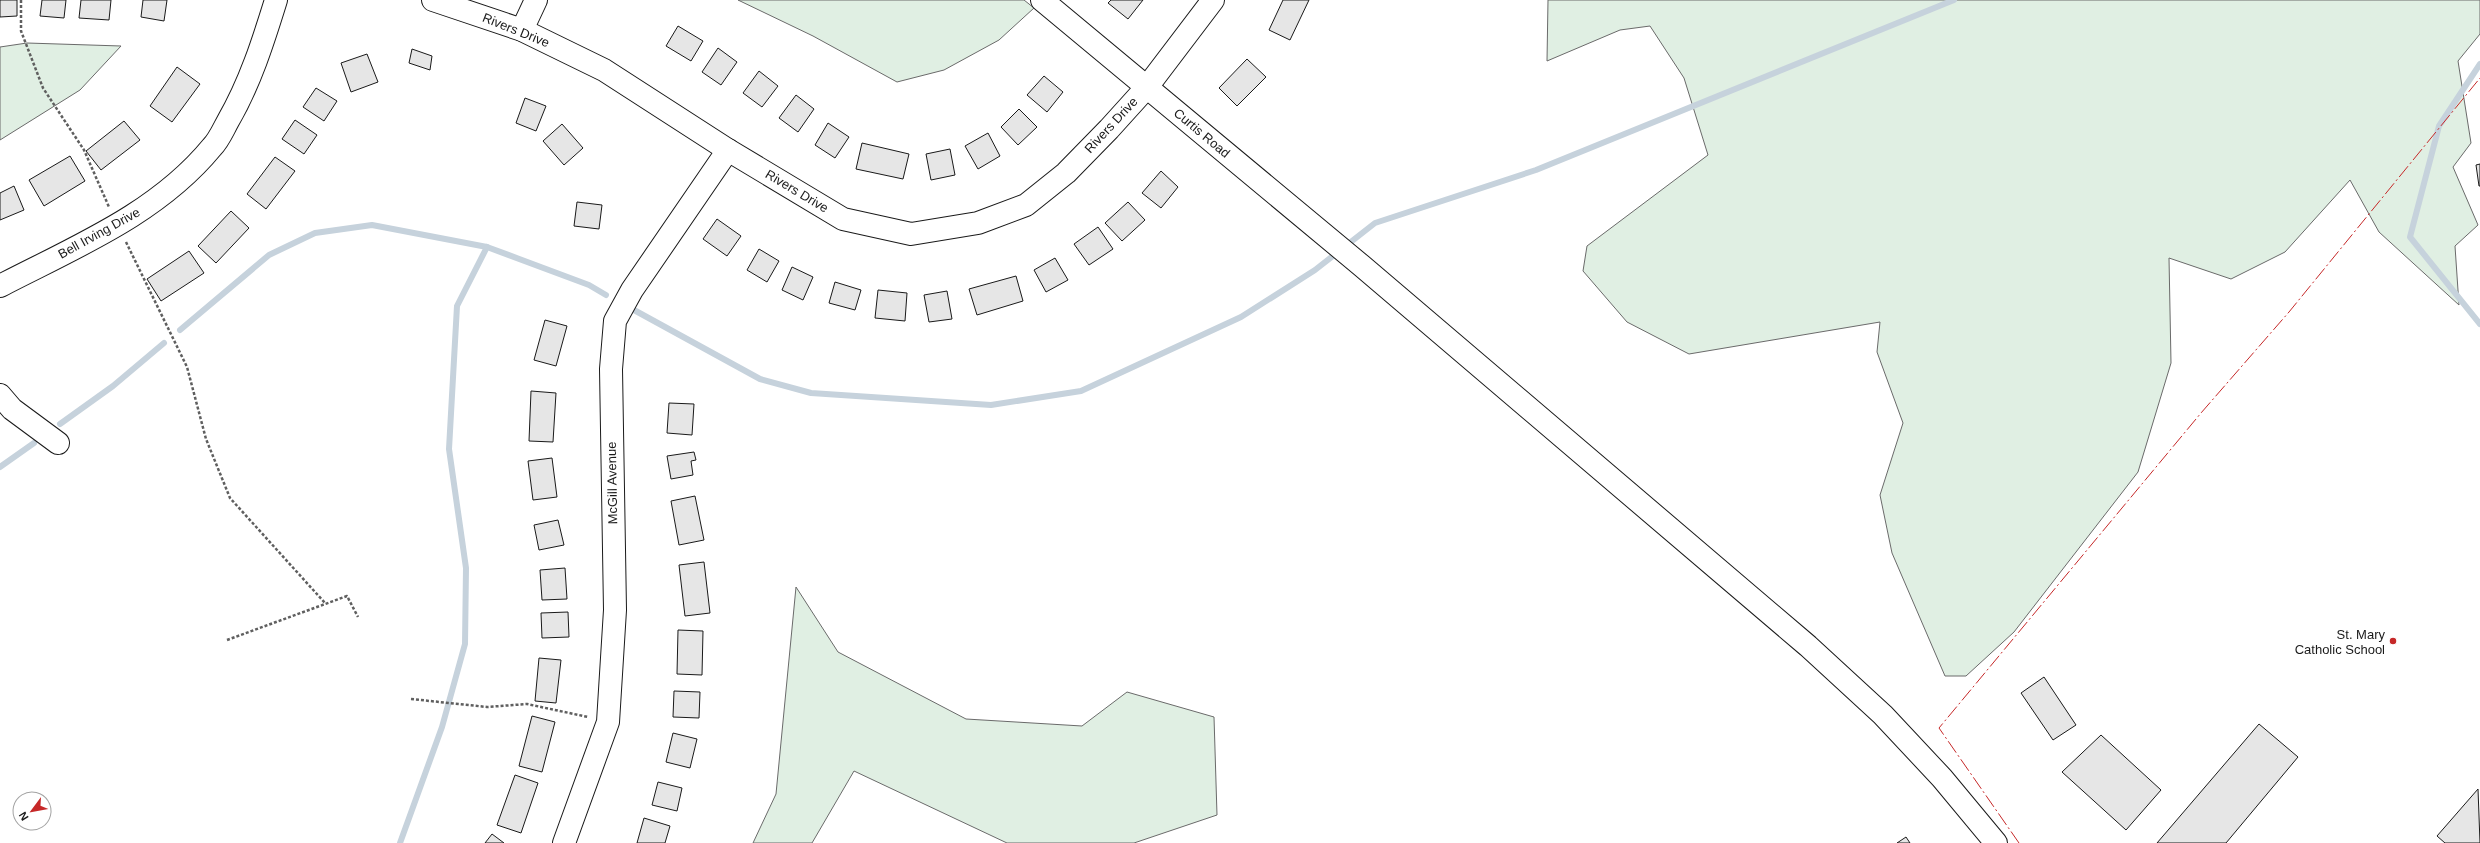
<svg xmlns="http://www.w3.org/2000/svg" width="2480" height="843" font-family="Arial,sans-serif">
	<rect width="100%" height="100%" fill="#fff"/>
	<g fill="#e0efe3" stroke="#6a6a6a">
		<polygon points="738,0 1024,0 1034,8 999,40 944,70 897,82 813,36"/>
		<polygon points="1548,0 2480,0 2480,34 2458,61 2471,143 2453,167 2478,225 2455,246 2459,305 2379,232 2350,180 2285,252 2231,279 2169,258 2171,363 2138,472 2014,632 1966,676 1945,676 1892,553 1880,495 1903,423 1877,352 1880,322 1689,354 1627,322 1583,271 1587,246 1708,155 1684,78 1650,26 1620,30 1547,61"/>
		<polygon points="27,43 121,46 80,90 0,140 0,47"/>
		<polygon points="796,587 838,652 966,719 1082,726 1127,692 1214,717 1217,815 1134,843 1007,843 854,771 812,843 753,843 776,794"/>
	</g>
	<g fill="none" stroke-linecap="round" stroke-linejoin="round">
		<g stroke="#c6d2dc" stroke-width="6">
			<polyline points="2480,64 2439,126 2410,237 2480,324"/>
			<polyline points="634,310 760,379 811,393 991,405 1081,391 1241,317 1315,270 1375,223 1536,170 1954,0"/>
			<polyline points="180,330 269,255 315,233 372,225 487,247 589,285 606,295"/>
			<polyline points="60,424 113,386 164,343"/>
			<polyline points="0,467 34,443"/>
			<polyline points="400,843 442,727 465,644 466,568 449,449 457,306 487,247"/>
		</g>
	</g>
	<g fill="#e6e6e6" stroke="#1a1a1a">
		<polygon points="0,0 17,0 17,16 0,17"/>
		<polygon points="42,0 66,0 64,18 40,16"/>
		<polygon points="81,0 111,0 109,20 79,18"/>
		<polygon points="143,0 167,0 164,21 141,17"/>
		<polygon points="1111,0 1143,0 1128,19 1108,3"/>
		<polygon points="1283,0 1309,0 1290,40 1269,30"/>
		<polygon points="678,26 703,41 691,61 666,46"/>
		<polygon points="718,48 737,62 721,85 702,72"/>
		<polygon points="412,49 432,56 430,70 409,63"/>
		<polygon points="367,54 378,82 351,92 341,63"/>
		<polygon points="1247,59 1266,77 1237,106 1219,88"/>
		<polygon points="177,67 200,84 172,122 150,106"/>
		<polygon points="759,71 778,86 762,107 743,93"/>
		<polygon points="1044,76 1063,92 1047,112 1027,95"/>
		<polygon points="316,88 337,101 324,121 303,107"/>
		<polygon points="796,95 814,109 798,132 779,118"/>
		<polygon points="525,98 546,106 536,131 516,123"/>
		<polygon points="1019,109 1037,127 1018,145 1001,127"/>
		<polygon points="295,120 317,135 304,154 282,139"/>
		<polygon points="124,121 140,140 101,170 86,151"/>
		<polygon points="828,123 849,137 835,158 815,145"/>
		<polygon points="562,124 583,148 564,165 543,141"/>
		<polygon points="988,133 1000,156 978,169 965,146"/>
		<polygon points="862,143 909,154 903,179 856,169"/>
		<polygon points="950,149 955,175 931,180 926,154"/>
		<polygon points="70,156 85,181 44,206 29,180"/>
		<polygon points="275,157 295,171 266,209 247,194"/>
		<polygon points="2480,164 2480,186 2479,186 2476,165"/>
		<polygon points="1161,171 1178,187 1161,208 1142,193"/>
		<polygon points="14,186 24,210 0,220 0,193"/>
		<polygon points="577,202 602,205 599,229 574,226"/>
		<polygon points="1128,202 1145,220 1122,241 1105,223"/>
		<polygon points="231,211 249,228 216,263 198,246"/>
		<polygon points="717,219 741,236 727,256 703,239"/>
		<polygon points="1098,227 1113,249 1089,265 1074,244"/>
		<polygon points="759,249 779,261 767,282 747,270"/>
		<polygon points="189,251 204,273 161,301 147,279"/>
		<polygon points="1055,258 1068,280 1046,292 1034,270"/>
		<polygon points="792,267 813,277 803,300 782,290"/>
		<polygon points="1016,276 1023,301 977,315 969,289"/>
		<polygon points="835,282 861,290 855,310 829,303"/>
		<polygon points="878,290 907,293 905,321 875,318"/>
		<polygon points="947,291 952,319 929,322 924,295"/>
		<polygon points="545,320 567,326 556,366 534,360"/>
		<polygon points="531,391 556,393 553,442 529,441"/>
		<polygon points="669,403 694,404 692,435 667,433"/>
		<polygon points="694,452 696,460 691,461 693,475 671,479 667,456"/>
		<polygon points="552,458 557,497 533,500 528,461"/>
		<polygon points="695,496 704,540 679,545 671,501"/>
		<polygon points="558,520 564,545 539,550 534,525"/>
		<polygon points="704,562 710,613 685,616 679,565"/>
		<polygon points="565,568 567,599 542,600 540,570"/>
		<polygon points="568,612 569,637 542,638 541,613"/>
		<polygon points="678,630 703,631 702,675 677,674"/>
		<polygon points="539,658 561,660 556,703 535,701"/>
		<polygon points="2044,677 2076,725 2053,740 2021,693"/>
		<polygon points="674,691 700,692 699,718 673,717"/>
		<polygon points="532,716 555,722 542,772 519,766"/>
		<polygon points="2259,724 2298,757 2226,843 2157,843"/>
		<polygon points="673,733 697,739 690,768 666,762"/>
		<polygon points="2101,735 2161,790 2126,830 2062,772"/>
		<polygon points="515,775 538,783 521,833 497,825"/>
		<polygon points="658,782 682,788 677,811 652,805"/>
		<polygon points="2478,789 2480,843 2445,843 2437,836"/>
		<polygon points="644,818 670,826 665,843 637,843"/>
		<polygon points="492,834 504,843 485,843"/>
		<polygon points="1906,837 1910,843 1897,843"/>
	</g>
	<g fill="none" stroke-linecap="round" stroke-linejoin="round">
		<g stroke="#1a1a1a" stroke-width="24">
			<g id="minor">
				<polyline points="433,0 522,30 604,70 728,150 843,219 911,234 978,223 1026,205 1066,173 1109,129 1147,87 1213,0"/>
				<polyline points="522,30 536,0"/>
				<path d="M0,286C75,247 157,214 212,147C219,140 223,130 228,121C250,83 263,42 276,0"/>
				<polyline points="0,395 12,409 58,443"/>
				<polyline points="564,843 608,722 615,610 611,369 615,321 632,290 728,150"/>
			</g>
		</g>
		<g stroke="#1a1a1a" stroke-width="24">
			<polyline id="major" points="1042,0 1362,266 1808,646 1883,715 1942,778 1996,843"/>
		</g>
		<g stroke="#5f5f5f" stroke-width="2.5" stroke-dasharray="3 2" stroke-linecap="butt">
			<polyline points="21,0 21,31 43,88 84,150 109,207"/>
			<polyline points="126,242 187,367 206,439 230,498 325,603"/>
			<polyline points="227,640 347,596 358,617"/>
			<polyline points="411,699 487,707 527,704 588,717"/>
		</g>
		<use href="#minor" stroke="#fff" stroke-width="22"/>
		<use href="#major" stroke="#fff" stroke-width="22"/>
		<polyline stroke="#c62828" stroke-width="1" stroke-dasharray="14 3 2 3" stroke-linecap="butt" points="2019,843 1939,728 2201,413 2289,312 2480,78"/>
	</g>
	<circle fill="#c62828" stroke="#fff" stroke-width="1.5" cx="2393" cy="641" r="4"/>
	<g text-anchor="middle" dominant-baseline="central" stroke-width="3" stroke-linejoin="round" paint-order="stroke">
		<g font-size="13" fill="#1a1a1a" stroke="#fff">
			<text transform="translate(516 30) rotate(22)">Rivers Drive</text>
			<text transform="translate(1111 125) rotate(-47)">Rivers Drive</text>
			<text transform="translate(1202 133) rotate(40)">Curtis Road</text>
			<text transform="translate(797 191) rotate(31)">Rivers Drive</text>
			<text transform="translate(99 233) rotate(-29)">Bell Irving Drive</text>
			<text transform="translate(612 483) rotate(-91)">McGill Avenue</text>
		</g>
		<g font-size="13" fill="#1a1a1a" stroke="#fff" text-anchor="end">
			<text x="2385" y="634">St. Mary<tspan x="2385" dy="15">Catholic School</tspan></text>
		</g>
	</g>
	<g transform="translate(32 811) rotate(238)"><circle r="19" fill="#ffffff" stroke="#a3a3a3"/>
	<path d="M0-3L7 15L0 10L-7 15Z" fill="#c62828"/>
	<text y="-6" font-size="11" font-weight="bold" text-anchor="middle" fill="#1a1a1a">N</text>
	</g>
</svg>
